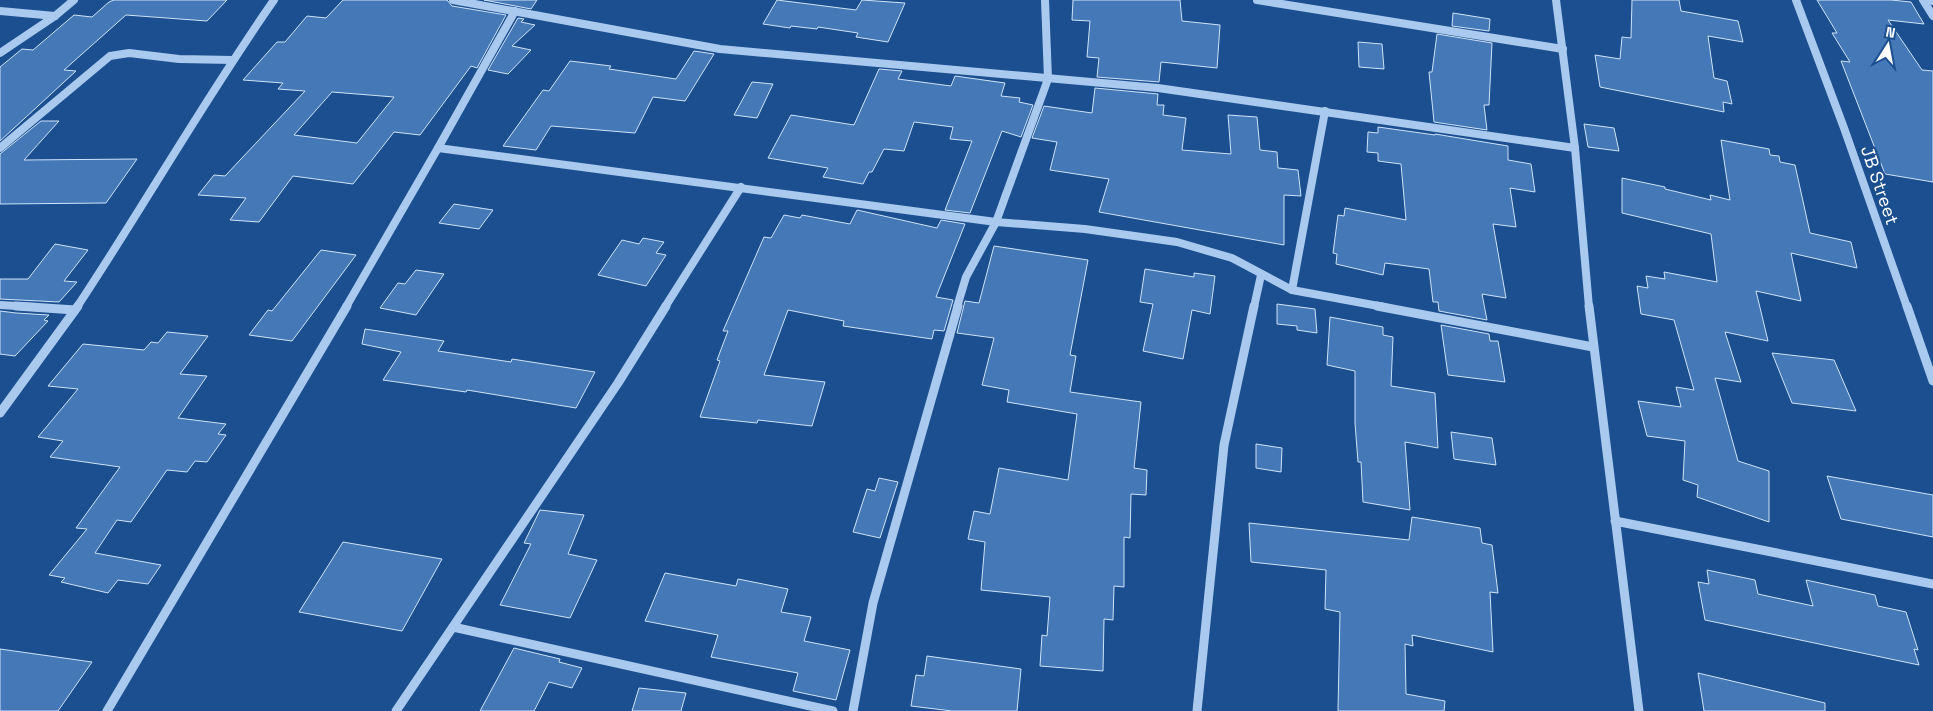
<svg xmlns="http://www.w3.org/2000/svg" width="1933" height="711" font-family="'Space Grotesk',sans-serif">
	<rect width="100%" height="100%" fill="#1b4f8f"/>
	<g fill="#4478b7" stroke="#cfe3fa" fill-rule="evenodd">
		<polygon points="114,0 227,0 207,21 126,15 64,70 76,71 0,141 0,67 22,49 33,50 74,15 92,17 109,2"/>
		<path d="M343,0H447L452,6L506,15L477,68L471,66L420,135L394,132L353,184L293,176L259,222L230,220L246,198L198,195L214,175L225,176L305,91L278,89L283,83L243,80L277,42H285L307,16L326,18ZM332,92L394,97L357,143L294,135Z"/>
		<polygon points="484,0 537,0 531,9"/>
		<polygon points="777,0 856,10 862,0 905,3 888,42 856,37 858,33 818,27 817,29 791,26 790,28 763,24"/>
		<polygon points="1073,0 1180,0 1182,21 1220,25 1217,68 1161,62 1159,82 1097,77 1099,58 1087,57 1090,21 1072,20"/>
		<polygon points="1632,0 1679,0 1681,11 1738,21 1743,42 1708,36 1714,78 1727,81 1732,104 1723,102 1724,112 1600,87 1595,55 1620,59 1622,37 1631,38"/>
		<polygon points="1817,0 1891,0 1911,2 1924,24 1888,20 1922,70 1933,71 1933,182 1885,174 1841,61 1850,62 1832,33 1837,33"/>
		<polygon points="1453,13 1490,19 1489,31 1452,26"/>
		<polygon points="518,18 524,19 521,22 535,25 512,46 531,50 508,74 488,70"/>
		<polygon points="1437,34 1492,43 1489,105 1484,105 1487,130 1434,122 1429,72 1432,72"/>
		<polygon points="1358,42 1382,44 1384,69 1359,67"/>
		<polygon points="694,51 714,54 685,101 653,97 635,133 551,126 536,150 503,146 543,90 549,91 570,61 611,66 609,69 676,79"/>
		<polygon points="879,69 902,71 898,79 951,86 955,76 1005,83 1001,96 1020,98 1019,102 1033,105 1021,137 1002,131 970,213 945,210 972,141 950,139 953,127 914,122 904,151 884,149 872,172 869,172 863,184 823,177 828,168 768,158 791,115 854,125"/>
		<polygon points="752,82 773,84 757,118 734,115"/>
		<polygon points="1095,88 1158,94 1157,105 1164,105 1163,115 1186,118 1182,150 1231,154 1228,115 1257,117 1260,150 1277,152 1278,168 1298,170 1301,196 1284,195 1284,245 1099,212 1109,179 1050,170 1057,142 1032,138 1044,106 1092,113"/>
		<polygon points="41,121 59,121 24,160 137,159 106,203 0,204 0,154"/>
		<polygon points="1584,124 1614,128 1619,151 1588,147"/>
		<polygon points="1378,127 1435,135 1435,134 1508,146 1508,160 1531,164 1535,192 1510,188 1516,227 1493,224 1506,298 1482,294 1487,320 1439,311 1438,302 1433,302 1429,269 1385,263 1383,275 1336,264 1337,254 1333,253 1338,215 1344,216 1345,208 1406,220 1401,164 1378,161 1378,153 1367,152 1368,132 1378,133"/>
		<polygon points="1721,140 1769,149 1770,155 1779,156 1780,162 1795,165 1810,233 1851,242 1857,268 1791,253 1801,301 1756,291 1768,341 1725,332 1741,382 1715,378 1738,461 1769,471 1769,522 1697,497 1698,485 1683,480 1685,441 1647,436 1638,401 1681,407 1676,387 1694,390 1674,320 1641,314 1637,286 1648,288 1646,276 1665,279 1664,272 1717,282 1711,234 1622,213 1622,178 1665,187 1665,189 1711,200 1710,195 1730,200"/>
		<polygon points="454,204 493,210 479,229 439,223"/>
		<polygon points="857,210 937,228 941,220 965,224 936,297 953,300 944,331 934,330 932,339 843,326 844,321 788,310 764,375 825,382 812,426 758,420 757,423 700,417 720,361 717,360 728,331 723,331 764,237 771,238 784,215 800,218 802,215 850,224"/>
		<polygon points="643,238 664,242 656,253 666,255 646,286 598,275 622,240 639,244"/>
		<polygon points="55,244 88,250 64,281 77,282 59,302 0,299 0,279 28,279"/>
		<polygon points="994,246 1088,260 1070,355 1076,356 1070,392 1141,402 1134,468 1147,470 1146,495 1131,494 1130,538 1124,537 1124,587 1114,586 1113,620 1104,619 1103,671 1040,666 1042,635 1047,636 1050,597 981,590 985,542 968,539 974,511 990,514 999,468 1068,480 1077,414 1007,402 1009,390 982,385 994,338 957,333 965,301 979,303"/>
		<polygon points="321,250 356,255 292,341 249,335 268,310 272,311"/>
		<polygon points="1145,269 1194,277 1194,273 1215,276 1210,314 1192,310 1183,359 1143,351 1153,304 1140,302"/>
		<polygon points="416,270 444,274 416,315 380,308 398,283 405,284"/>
		<polygon points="1277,304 1315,309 1317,333 1297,330 1297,326 1277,324"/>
		<polygon points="0,311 16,313 49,315 44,320 48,321 15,356 0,354"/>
		<polygon points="1330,317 1383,327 1383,335 1393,337 1391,386 1435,393 1438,448 1405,442 1410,510 1363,502 1361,462 1358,462 1355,423 1355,371 1327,365"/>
		<polygon points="1441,325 1489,334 1490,341 1498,341 1505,382 1448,375"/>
		<polygon points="365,329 444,341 438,351 511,362 512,359 595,372 576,408 467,390 466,392 383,380 401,352 362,344"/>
		<polygon points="167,332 208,336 180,374 207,376 178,418 226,424 218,434 226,435 207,462 195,461 187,472 167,470 131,522 117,520 95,553 161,565 148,584 118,580 108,593 61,582 65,578 49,575 87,529 76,528 120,467 50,457 63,441 38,437 78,389 48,386 83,344 144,350 151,342 158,343"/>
		<polygon points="1772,353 1834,360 1856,411 1792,403"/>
		<polygon points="1451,432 1492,438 1496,465 1454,459"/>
		<polygon points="1256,444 1282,448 1281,472 1256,468"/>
		<polygon points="1827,476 1933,495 1933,537 1841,519"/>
		<polygon points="879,478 898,482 880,538 853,532 867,489 875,491"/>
		<polygon points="540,510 584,515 568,554 597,560 570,618 500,605 531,544 524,543"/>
		<polygon points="1412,517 1480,528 1482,543 1492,545 1498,593 1490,592 1493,652 1412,635 1413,646 1405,644 1406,694 1445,701 1444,711 1338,711 1340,612 1325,609 1326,570 1251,562 1249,523 1409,540"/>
		<polygon points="343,542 442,559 402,631 299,612"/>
		<polygon points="1707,570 1755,580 1758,594 1813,606 1806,580 1875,595 1878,606 1906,612 1918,650 1914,649 1919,665 1705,620 1698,582 1709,584"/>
		<polygon points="665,573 736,586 738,579 788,589 781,612 811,617 804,641 850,650 836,700 793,691 798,673 711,657 718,635 645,621"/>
		<polygon points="514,648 560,659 559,662 582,668 572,688 549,682 534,711 480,711"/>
		<polygon points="0,649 92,662 58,711 0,711"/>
		<polygon points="927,656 1021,669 1017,711 952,711 911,706 916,675 924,676"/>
		<polygon points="1698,673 1825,703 1825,711 1704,711"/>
		<polygon points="639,688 686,693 681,711 632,711"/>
	</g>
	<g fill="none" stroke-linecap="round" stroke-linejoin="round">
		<g stroke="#a9c9ee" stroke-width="8">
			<polyline points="453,0 720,49 1158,88 1575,148"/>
			<polyline points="1257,0 1563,49"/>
			<polyline points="1556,0 1575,148 1589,307"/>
			<polyline points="1796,0 1844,128 1907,307"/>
			<polyline points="1923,0 1933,16"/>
			<polyline points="1928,0 1933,1"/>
			<polyline points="0,11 55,16"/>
			<polyline points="0,53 55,16 74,0"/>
			<polyline points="0,148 110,56 129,53 179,59 232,60"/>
			<polyline points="438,148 515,11"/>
			<polyline points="1292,290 1325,111"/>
			<polyline points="0,305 35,307"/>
			<path d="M77,307C144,206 204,100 274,0"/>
			<polyline points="346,307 438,148 996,222 1085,229 1177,242 1232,258 1292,290 1384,307"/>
			<polyline points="665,307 741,187"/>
			<polyline points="957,307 966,277 996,222 1048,79 1045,0"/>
			<polyline points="1254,307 1261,275"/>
		</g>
		<g stroke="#a9c9ee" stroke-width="9">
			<polyline points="16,306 75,310"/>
			<polyline points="1377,306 1593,347"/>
			<polyline points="1589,306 1639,711"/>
			<polyline points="1907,306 1933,381"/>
			<polyline points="0,413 78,306"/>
			<polyline points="1615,521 1933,584"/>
			<polyline points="453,627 833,711"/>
			<polyline points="107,711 347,306"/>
			<polyline points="396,711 618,383 666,306"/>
			<polyline points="853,711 873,603 958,306"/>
			<polyline points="1197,711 1224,445 1254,306"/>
		</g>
	</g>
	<g text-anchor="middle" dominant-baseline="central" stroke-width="4.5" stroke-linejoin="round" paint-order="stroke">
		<g font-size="18" fill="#fff" stroke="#1b4f8f">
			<text transform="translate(1880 185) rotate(71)">JB Street</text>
		</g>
	</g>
	<g transform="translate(1888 45) rotate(11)" stroke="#1b4f8f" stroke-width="4" paint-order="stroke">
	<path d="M0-4L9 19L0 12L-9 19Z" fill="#ffffff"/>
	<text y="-8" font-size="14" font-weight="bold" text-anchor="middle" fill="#ffffff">N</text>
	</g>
</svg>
